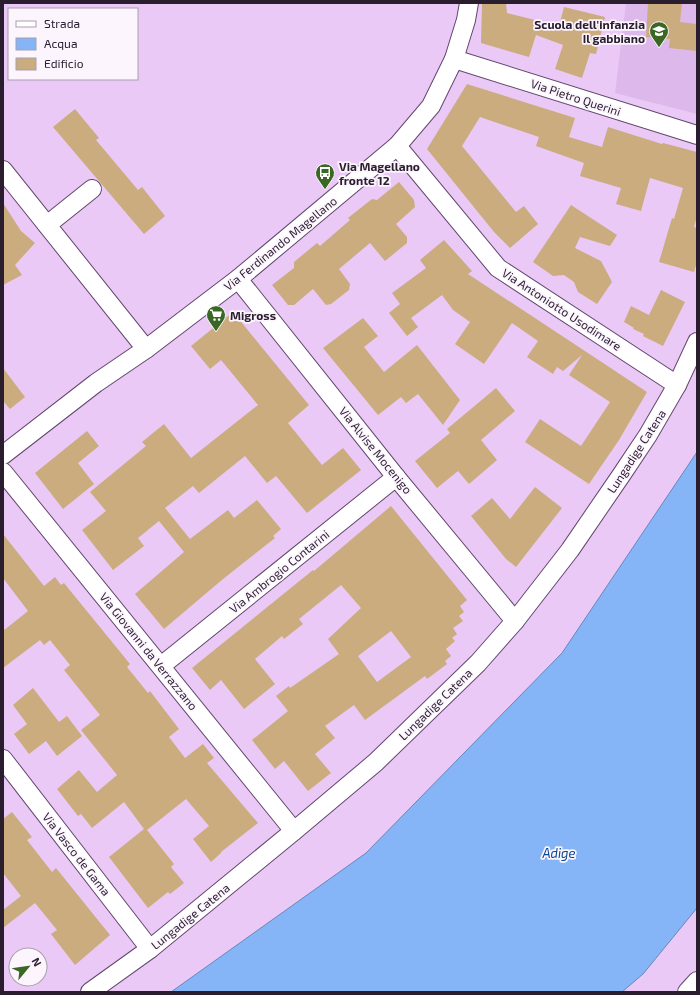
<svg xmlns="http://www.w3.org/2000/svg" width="700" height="995" font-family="'Exo 2',sans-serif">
	<rect width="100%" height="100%" fill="#eac9f6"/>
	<polygon fill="#ddb9eb" points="626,3 697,3 697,114 615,93"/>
	<polygon fill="#85b5f7" stroke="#6987bb" points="697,452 697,908 643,974 622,992 171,992 366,853 562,653"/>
	<g fill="#cbac7f" fill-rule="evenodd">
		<polygon points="482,3 506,3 507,13 559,26 564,7 605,17 596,54 590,53 582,78 555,69 563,45 536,35 529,57 481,43"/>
		<polygon points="648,3 682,3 680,22 697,24 697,51 669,48 670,39 646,37"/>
		<polygon points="467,84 575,118 569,137 602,147 608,127 662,144 663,143 697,152 697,216 694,227 697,228 697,262 694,272 659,262 672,218 674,219 683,188 650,178 641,211 616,204 621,188 580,176 584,163 536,146 539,137 480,117 462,146 516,212 524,206 538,224 510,248 494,232 427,149"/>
		<polygon points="75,109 99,138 96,140 138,190 142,187 165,216 144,234 53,127"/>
		<polygon points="399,182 414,200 415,207 396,224 407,237 407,243 385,261 370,243 339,269 350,284 349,290 331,304 326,305 313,289 294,305 288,305 272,285 294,268 294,262 317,243 320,246 350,220 348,218 372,199 377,200"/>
		<polygon points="3,203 21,231 35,243 15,265 22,275 3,285"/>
		<polygon points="571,205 617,235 610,246 580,237 575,248 601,261 612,282 597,304 578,292 574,282 564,275 553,276 533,262"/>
		<polygon points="444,240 472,271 468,274 647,392 619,440 589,484 525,442 540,419 581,446 610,402 569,375 582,355 563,371 557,367 553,374 527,357 538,341 512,323 484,364 455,344 470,322 453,310 442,295 411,318 418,327 407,336 389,313 400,304 392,293 426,268 420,260"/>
		<polygon points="661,290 685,302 663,346 643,336 644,334 633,329 634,328 624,322 631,306 649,315"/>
		<polygon points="233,312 309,405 288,423 322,465 343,448 361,470 307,513 276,476 267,483 245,456 199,493 193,486 165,508 190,539 228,510 234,518 257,500 281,529 273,536 275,538 223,579 164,629 135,594 184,552 159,521 138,538 144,546 113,570 82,530 106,511 90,492 146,446 142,442 164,424 191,458 258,405 221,360 210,369 191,346"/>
		<polygon points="363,318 378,336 364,347 384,372 417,345 460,400 443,425 418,394 406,403 401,397 378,415 323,348"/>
		<polygon points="3,368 25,397 10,409 3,401"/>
		<polygon points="496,388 515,411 481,440 497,460 469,484 458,471 437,488 415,461 450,433 447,429"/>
		<polygon points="87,431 99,446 78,463 94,484 63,509 35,473"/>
		<polygon points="535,487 562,508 516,567 506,559 471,516 492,498 510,519"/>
		<path d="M391,506L467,600L460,606L464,612L459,616L463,621L453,628L457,634L452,638L455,641L446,649L451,656L445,661L447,664L427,679L425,676L365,720L354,705L325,726L335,738L315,754L331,773L308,791L284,761L275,769L252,740L288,711L276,696L289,686L290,688L339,654L328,639L361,608L341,585L299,619L303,624L284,639L282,636L255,659L275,684L244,709L221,680L210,690L192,668L313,570L314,571ZM391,631L411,657L377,682L358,656Z"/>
		<polygon points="3,534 44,586 55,577 61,585 64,583 130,664 127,667 148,693 150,691 179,729 169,737 185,758 203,744 214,758 207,763 258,823 221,852 221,853 211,862 193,839 209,826 186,799 147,830 174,864 171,867 184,883 170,894 168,892 148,908 109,857 144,829 124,802 92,828 81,814 78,816 57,789 79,770 97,792 117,775 81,730 100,715 64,670 70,665 50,640 44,645 40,640 3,668 3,631 28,611 3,578"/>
		<polygon points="33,688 59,722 67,716 82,736 57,756 46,741 29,754 14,734 27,724 13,705"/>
		<polygon points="12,812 32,837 27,840 52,872 56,868 110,935 75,965 51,934 57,930 35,903 3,928 3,910 21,896 3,873 3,819"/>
	</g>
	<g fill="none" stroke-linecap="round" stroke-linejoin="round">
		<g stroke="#63476e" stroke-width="20">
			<g id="minor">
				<polyline points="454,59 697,135"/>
				<polyline points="397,146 498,268 677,385"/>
				<polyline points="3,170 146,349"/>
				<polyline points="47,225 92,189"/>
				<polyline points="238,279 396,477 515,621"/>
				<polyline points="3,455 96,383 146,349 238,279 397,146 431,106 454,59 466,20 469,3"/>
				<polyline points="3,472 294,831"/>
				<polyline points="161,666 396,477"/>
				<polyline points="3,759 150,949"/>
				<polyline points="90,992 150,949 294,831 376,762 478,663 515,621 570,550 622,474 648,435 677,385 697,342"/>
				<polyline points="687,992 697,981"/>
			</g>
		</g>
		<use href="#minor" stroke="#fff" stroke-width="18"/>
	</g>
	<defs>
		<g id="school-pin" transform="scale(1)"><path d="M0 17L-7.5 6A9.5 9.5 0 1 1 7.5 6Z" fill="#3b6725" stroke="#fcf5fe"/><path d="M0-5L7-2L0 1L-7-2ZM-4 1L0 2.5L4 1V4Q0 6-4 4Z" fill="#fff"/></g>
		<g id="bus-pin" transform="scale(1)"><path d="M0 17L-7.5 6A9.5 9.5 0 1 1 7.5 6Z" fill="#3b6725" stroke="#fcf5fe"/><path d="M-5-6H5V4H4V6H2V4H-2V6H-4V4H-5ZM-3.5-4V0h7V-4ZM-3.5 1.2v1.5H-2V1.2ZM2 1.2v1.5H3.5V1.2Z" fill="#fff"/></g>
		<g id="supermarket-pin" transform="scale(1)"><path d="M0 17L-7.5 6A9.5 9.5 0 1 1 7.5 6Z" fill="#3b6725" stroke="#fcf5fe"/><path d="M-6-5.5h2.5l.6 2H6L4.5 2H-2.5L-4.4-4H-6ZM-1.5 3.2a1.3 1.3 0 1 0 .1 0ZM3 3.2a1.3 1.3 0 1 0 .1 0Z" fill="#fff"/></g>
	</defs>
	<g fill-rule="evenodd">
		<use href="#school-pin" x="659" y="31"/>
		<use href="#bus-pin" x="325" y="173"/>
		<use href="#supermarket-pin" x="216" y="315"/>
	</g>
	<g text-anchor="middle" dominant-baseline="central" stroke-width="3.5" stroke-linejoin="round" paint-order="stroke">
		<g font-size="12" font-weight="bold" fill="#291d2e" stroke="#fcf5fe" text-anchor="start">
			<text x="645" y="24" text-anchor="end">Scuola dell'infanzia<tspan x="645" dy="14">Il gabbiano</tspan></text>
			<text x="339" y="166">Via Magellano<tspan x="339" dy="14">fronte 12</tspan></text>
			<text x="230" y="315">Migross</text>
		</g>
		<g font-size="12" fill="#291d2e" stroke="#fcf5fe">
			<text transform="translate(576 97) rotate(18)">Via Pietro Querini</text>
			<text transform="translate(280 243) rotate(-39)">Via Ferdinando Magellano</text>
			<text transform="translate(562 309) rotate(33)">Via Antoniotto Usodimare</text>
			<text transform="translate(376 450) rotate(51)">Via Alvise Mocenigo</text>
			<text transform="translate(636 451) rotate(-57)">Lungadige Catena</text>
			<text transform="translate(279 571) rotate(-39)">Via Ambrogio Contarini</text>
			<text transform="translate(149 651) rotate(51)">Via Giovanni da Verrazzano</text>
			<text transform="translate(435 704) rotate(-44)">Lungadige Catena</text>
			<text transform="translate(77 854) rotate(52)">Via Vasco de Gama</text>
			<text transform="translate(190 916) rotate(-39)">Lungadige Catena</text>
		</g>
		<g font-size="13" font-style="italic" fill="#074893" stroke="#fcf5fe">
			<text x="559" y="853">Adige</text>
		</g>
	</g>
	<rect width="700" height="995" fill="none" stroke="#291d2e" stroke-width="8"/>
	<rect x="8" y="8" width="130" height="72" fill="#fcf5fe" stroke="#a89fab"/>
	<rect x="16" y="21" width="20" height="6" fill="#ffffff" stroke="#a89fab"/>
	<text x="44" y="28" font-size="12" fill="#291d2e">Strada</text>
	<rect x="16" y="38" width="20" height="12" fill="#85b5f7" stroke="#a89fab"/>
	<text x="44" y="48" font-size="12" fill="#291d2e">Acqua</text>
	<rect x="16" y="58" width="20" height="12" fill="#cbac7f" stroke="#a89fab"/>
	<text x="44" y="68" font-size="12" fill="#291d2e">Edificio</text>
	<g transform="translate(28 967) rotate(61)"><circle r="19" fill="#fcf5fe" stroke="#a89fab"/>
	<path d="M0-3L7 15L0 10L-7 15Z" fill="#3b6725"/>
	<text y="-6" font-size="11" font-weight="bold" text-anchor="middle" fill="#291d2e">N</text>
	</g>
</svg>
